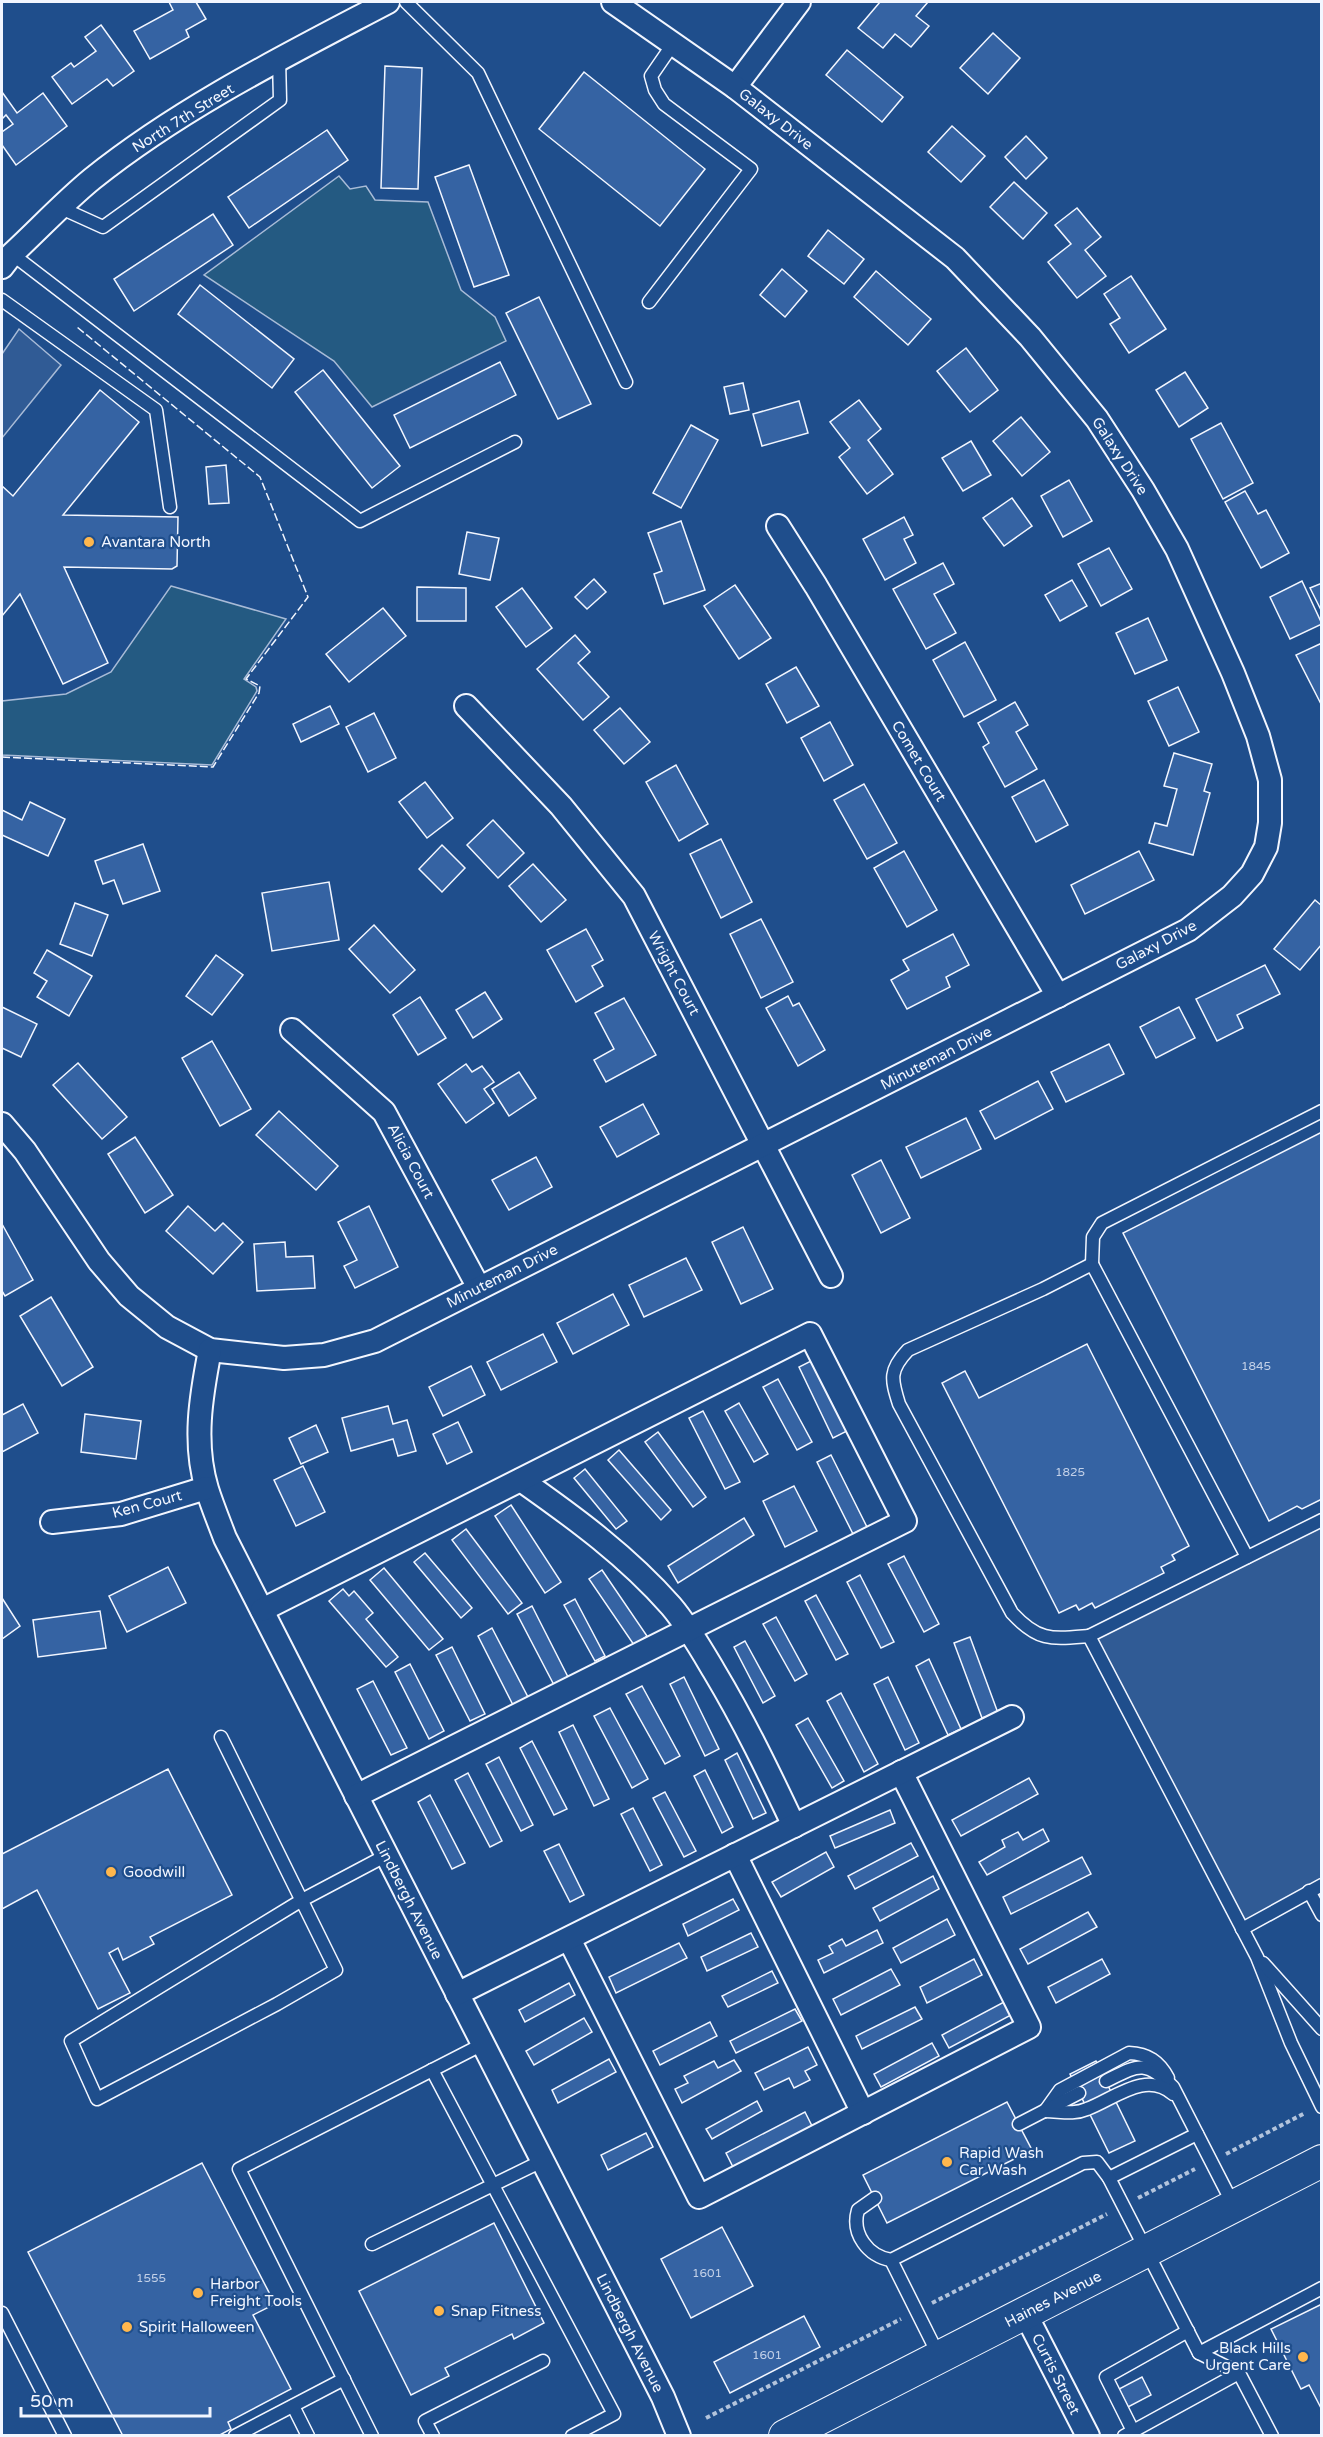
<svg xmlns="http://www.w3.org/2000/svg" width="1323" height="2437" font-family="'Varela Round',sans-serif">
	<rect width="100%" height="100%" fill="#1f4e8c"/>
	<g fill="#245a82" stroke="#a8bbd7" stroke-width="1.5">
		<polygon points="339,176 350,189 366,186 375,200 428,202 461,290 495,317 506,341 372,407 334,361 204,275"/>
		<polygon points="171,586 286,619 244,679 256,687 257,691 212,765 2,755 2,701 66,694 111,672"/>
	</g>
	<g fill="#305b95" stroke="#a8bbd7" stroke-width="1.5">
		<polygon points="19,329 61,365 2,438 2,354"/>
		<polygon points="1321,1519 1321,1923 1309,1892 1242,1929 1089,1636"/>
	</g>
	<g fill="#3563a3" stroke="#f2f6ff" stroke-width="1.5">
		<polygon points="169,2 196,2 206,19 186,30 189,37 150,59 134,31 173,10"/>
		<polygon points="880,2 928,2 916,16 929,26 911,47 895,34 883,48 858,28"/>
		<polygon points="101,25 134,71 113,86 107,79 72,104 52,77 71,63 74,67 96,51 85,37"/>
		<polygon points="993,33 1020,58 988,94 960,68"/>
		<polygon points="847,50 903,97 882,122 826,75"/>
		<polygon points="385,66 422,68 418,189 381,188"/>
		<polygon points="584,72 705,169 660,226 539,129"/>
		<polygon points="2,92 17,113 43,93 67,126 16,165 2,145 2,132 13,124 6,115 2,119"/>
		<polygon points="952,126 985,156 961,182 928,152"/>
		<polygon points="327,130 348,160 249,228 228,197"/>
		<polygon points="1026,136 1047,158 1026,179 1005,157"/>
		<polygon points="469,165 509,275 474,287 435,177"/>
		<polygon points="1014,182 1047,213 1023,239 990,207"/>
		<polygon points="1077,208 1101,237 1085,250 1106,276 1077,298 1048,262 1071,244 1055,225"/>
		<polygon points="213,214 233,245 134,311 114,279"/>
		<polygon points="828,230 864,259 844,284 808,256"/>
		<polygon points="782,269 807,291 785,317 760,295"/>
		<polygon points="876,271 931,319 908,345 854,297"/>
		<polygon points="1131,276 1166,329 1129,353 1110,324 1120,318 1104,294"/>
		<polygon points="200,285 294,359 272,388 178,314"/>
		<polygon points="539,297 591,404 558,419 506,313"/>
		<polygon points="966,348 998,390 970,412 937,371"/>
		<polygon points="500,362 516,395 410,448 394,415"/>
		<polygon points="323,370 400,466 372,488 295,392"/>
		<polygon points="1185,372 1208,408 1179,427 1156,390"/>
		<polygon points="743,383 749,410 730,414 724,387"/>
		<polygon points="100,390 139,422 63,515 178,517 177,566 172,569 64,567 108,663 63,684 20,594 2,616 2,486 13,496"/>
		<polygon points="859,400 881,429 868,440 893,474 867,494 839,457 850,448 830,422"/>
		<polygon points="799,401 808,433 762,446 753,414"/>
		<polygon points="1021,417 1050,452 1022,476 993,441"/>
		<polygon points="1221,423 1253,483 1223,499 1191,439"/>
		<polygon points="691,425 718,440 681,508 653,493"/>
		<polygon points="971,441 991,475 963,491 942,458"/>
		<polygon points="226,465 229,503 209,504 206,467"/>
		<polygon points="1069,480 1092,521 1063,537 1041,496"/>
		<polygon points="1245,491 1258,514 1266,510 1289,553 1261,568 1225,502"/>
		<polygon points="1012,498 1032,526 1004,546 983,518"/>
		<polygon points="904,517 913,535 904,539 916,563 885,580 863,539"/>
		<polygon points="681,521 705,590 664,604 654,574 662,571 648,533"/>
		<polygon points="467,532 499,538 490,580 459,574"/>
		<polygon points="1109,548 1132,589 1101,606 1078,564"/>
		<polygon points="943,563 954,584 934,594 956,633 926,649 893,589"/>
		<polygon points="594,579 606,592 587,609 575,597"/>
		<polygon points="1072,580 1087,606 1060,621 1045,595"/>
		<polygon points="1302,581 1322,624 1290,639 1270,597"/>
		<polygon points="1322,583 1322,612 1310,588"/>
		<polygon points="735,585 771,638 739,659 704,606"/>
		<polygon points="417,587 466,588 466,621 417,621"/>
		<polygon points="522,588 552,628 526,647 496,607"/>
		<polygon points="383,608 406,636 349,682 326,654"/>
		<polygon points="1148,618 1167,660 1135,674 1116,633"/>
		<polygon points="575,635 590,652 578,663 609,697 583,720 537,669"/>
		<polygon points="965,642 996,700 964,717 933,660"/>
		<polygon points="1322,643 1322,706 1296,655"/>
		<polygon points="796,667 819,706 787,723 766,684"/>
		<polygon points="1178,687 1199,732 1169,746 1148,701"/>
		<polygon points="1015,702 1028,725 1016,732 1037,769 1005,787 983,747 989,743 978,723"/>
		<polygon points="330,706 339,724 301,742 293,724"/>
		<polygon points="620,708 650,742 624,764 594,730"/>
		<polygon points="374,713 396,758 368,772 346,727"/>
		<polygon points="830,722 853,765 824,781 801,738"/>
		<polygon points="1174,753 1212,764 1204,791 1210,793 1193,855 1149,843 1155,823 1167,826 1177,789 1164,786"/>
		<polygon points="676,765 708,824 679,841 646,782"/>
		<polygon points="1044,780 1068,825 1036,842 1012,797"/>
		<polygon points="425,782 453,818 427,838 399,802"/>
		<polygon points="864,784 897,843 867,859 834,800"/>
		<polygon points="30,802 65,819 48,856 2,835 2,810 22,820"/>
		<polygon points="493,820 524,853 498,878 467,845"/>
		<polygon points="721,839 752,902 721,918 690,854"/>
		<polygon points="143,844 160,891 123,904 114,880 103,884 95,861"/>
		<polygon points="442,845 465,868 442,892 419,869"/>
		<polygon points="904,851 937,910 907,927 874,868"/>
		<polygon points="1139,851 1154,880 1085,914 1071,885"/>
		<polygon points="533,864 566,900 541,922 509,886"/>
		<polygon points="329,882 339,940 272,951 262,893"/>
		<polygon points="1315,900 1322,906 1322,944 1300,970 1274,949"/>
		<polygon points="75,903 108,915 92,956 60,944"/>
		<polygon points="761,919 793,982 761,998 730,934"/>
		<polygon points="374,925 415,970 390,993 349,949"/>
		<polygon points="586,929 603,960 592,966 603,986 576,1002 547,950"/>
		<polygon points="953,934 969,965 946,977 950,987 907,1009 891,980 909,970 903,960"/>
		<polygon points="47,950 92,976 69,1016 37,997 47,981 34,973"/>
		<polygon points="216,955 243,975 212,1015 186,996"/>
		<polygon points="1265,965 1280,994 1237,1015 1243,1028 1217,1041 1196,999"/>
		<polygon points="485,992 502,1019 473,1038 456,1010"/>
		<polygon points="788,996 793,1006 799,1003 825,1050 798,1066 766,1008"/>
		<polygon points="420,997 446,1038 418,1055 393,1015"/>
		<polygon points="624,998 656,1055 606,1082 594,1060 614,1049 595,1013"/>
		<polygon points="2,1007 37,1024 21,1057 2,1048"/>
		<polygon points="1179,1007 1195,1038 1156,1058 1140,1027"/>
		<polygon points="212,1041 251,1109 220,1126 182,1058"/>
		<polygon points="1109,1044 1124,1074 1066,1102 1051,1072"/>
		<polygon points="78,1063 127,1117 102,1139 53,1085"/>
		<polygon points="466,1064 472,1072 482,1066 494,1082 484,1089 494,1103 466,1123 438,1084"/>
		<polygon points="519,1072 536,1098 509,1116 492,1089"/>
		<polygon points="1038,1081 1053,1109 995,1139 980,1111"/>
		<polygon points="643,1104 659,1134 617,1157 600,1127"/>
		<polygon points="279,1111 338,1166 316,1190 256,1135"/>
		<polygon points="966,1118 981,1149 921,1178 906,1147"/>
		<polygon points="1322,1132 1322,1499 1302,1509 1297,1506 1269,1521 1123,1233"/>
		<polygon points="135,1137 173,1195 145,1213 108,1154"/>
		<polygon points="536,1157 552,1187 509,1210 492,1180"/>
		<polygon points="881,1160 910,1218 881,1233 852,1175"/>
		<polygon points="188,1206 215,1231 223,1223 243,1242 213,1274 166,1231"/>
		<polygon points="369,1206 398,1267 355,1288 344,1266 357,1260 338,1222"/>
		<polygon points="2,1224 33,1280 5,1296 2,1291"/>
		<polygon points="743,1227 773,1289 741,1304 712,1242"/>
		<polygon points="285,1242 286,1257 313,1256 315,1288 257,1291 254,1244"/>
		<polygon points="686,1258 702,1290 644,1317 629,1285"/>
		<polygon points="613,1294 629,1325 573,1354 557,1323"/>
		<polygon points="51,1297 93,1367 62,1386 20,1316"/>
		<polygon points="543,1334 557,1362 501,1390 487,1362"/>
		<polygon points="1087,1344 1189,1546 1172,1555 1175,1560 1161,1567 1164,1573 1095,1608 1092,1603 1079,1610 1076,1605 1059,1613 942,1383 965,1371 979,1398"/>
		<polygon points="813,1360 847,1431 833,1438 799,1367"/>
		<polygon points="471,1366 485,1395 443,1416 429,1387"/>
		<polygon points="778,1379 812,1442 797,1450 763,1387"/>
		<polygon points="739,1403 768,1454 754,1462 725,1411"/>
		<polygon points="23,1404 38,1433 2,1452 2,1415"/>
		<polygon points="388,1406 393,1424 407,1420 416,1451 398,1456 393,1439 351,1451 342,1418"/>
		<polygon points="703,1411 740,1482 725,1489 689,1418"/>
		<polygon points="85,1414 141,1421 136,1459 81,1452"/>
		<polygon points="458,1422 472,1452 447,1464 433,1434"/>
		<polygon points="316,1425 328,1452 301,1464 289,1438"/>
		<polygon points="658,1432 706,1497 693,1507 645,1442"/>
		<polygon points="619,1450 671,1510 661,1520 608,1460"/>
		<polygon points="831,1455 867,1527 853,1534 817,1462"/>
		<polygon points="303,1466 325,1512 296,1526 274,1480"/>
		<polygon points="585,1469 627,1521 616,1529 574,1478"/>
		<polygon points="794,1486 817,1531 785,1547 763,1501"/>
		<polygon points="511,1505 561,1582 545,1593 495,1516"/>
		<polygon points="744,1518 754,1535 678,1583 668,1566"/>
		<polygon points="466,1529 522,1603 508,1614 452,1540"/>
		<polygon points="425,1553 472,1608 461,1618 414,1562"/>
		<polygon points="904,1556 939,1624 924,1632 888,1564"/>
		<polygon points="168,1567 186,1603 127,1632 109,1596"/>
		<polygon points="384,1568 443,1639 429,1650 370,1580"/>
		<polygon points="602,1570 647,1636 634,1645 589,1579"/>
		<polygon points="860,1575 894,1642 881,1648 847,1582"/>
		<polygon points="343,1589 349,1596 354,1591 373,1613 366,1619 398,1657 386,1667 329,1601"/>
		<polygon points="816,1595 848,1654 836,1660 805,1601"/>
		<polygon points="2,1598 20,1626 2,1639"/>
		<polygon points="575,1599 605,1656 595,1661 564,1605"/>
		<polygon points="532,1606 568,1677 554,1685 517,1614"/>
		<polygon points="100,1611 106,1648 38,1657 33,1620"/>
		<polygon points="776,1617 807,1674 795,1681 763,1624"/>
		<polygon points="492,1628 529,1699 514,1707 478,1636"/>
		<polygon points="970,1637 998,1713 982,1718 954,1643"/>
		<polygon points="745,1641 775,1696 763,1703 734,1647"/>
		<polygon points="452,1647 485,1714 470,1721 436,1655"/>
		<polygon points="929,1659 961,1729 948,1735 916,1666"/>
		<polygon points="410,1664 444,1731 429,1739 395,1672"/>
		<polygon points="684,1677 719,1749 705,1756 670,1684"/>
		<polygon points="888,1677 919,1743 905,1750 874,1684"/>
		<polygon points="373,1681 407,1748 391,1755 357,1689"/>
		<polygon points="642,1686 680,1756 665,1764 626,1694"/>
		<polygon points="841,1693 878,1764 864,1772 827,1701"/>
		<polygon points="610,1708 648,1779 632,1788 594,1716"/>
		<polygon points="808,1718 844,1781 832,1788 796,1725"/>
		<polygon points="573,1725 609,1799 594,1806 559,1732"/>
		<polygon points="532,1741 567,1809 554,1815 520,1748"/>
		<polygon points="737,1753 766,1813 753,1819 725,1760"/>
		<polygon points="499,1757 533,1825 521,1831 486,1764"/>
		<polygon points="168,1769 232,1895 150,1937 154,1944 123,1960 118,1948 109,1953 130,1993 98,2009 37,1890 2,1909 2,1854"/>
		<polygon points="705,1770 733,1827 722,1833 694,1776"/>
		<polygon points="468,1773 502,1841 490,1847 455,1780"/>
		<polygon points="1029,1778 1038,1794 961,1836 952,1820"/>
		<polygon points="665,1792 696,1851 684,1857 653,1798"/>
		<polygon points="430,1795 465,1863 452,1869 418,1802"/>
		<polygon points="633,1808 662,1865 650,1871 621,1814"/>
		<polygon points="890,1810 895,1823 835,1848 830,1836"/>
		<polygon points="1043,1829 1049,1841 987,1875 979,1862 1005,1847 1002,1840 1018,1832 1023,1840"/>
		<polygon points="911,1843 918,1856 855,1889 848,1876"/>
		<polygon points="559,1844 584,1895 570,1902 544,1851"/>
		<polygon points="826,1852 834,1867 781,1897 772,1882"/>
		<polygon points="1082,1857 1091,1874 1011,1914 1003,1897"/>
		<polygon points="933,1876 939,1889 880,1921 873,1908"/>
		<polygon points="733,1899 739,1910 688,1936 683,1924"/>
		<polygon points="1088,1912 1097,1927 1028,1964 1020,1949"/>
		<polygon points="947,1919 955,1935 901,1963 893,1948"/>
		<polygon points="877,1930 883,1943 824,1973 818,1960 833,1953 829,1946 842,1939 846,1946"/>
		<polygon points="751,1933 758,1947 707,1971 701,1957"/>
		<polygon points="679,1943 687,1958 616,1993 609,1977"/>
		<polygon points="974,1959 982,1975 927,2003 920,1987"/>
		<polygon points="1102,1959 1110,1974 1056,2003 1048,1987"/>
		<polygon points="891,1969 900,1985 841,2015 833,1999"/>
		<polygon points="772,1971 778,1983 728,2007 722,1996"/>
		<polygon points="569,1983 575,1995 525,2022 519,2010"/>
		<polygon points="1004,2002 1011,2015 949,2048 942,2035"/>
		<polygon points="915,2007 922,2019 862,2049 856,2036"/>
		<polygon points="795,2009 802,2021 736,2053 730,2041"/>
		<polygon points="584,2018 592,2032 534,2065 526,2051"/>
		<polygon points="710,2022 717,2036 660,2065 653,2051"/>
		<polygon points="932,2043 939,2056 881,2087 874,2074"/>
		<polygon points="808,2047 817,2065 805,2071 810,2080 794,2088 789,2078 764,2090 755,2073"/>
		<polygon points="609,2059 616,2072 558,2103 552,2090"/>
		<polygon points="734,2060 741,2071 682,2103 675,2089 688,2083 684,2076 714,2061 718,2068"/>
		<polygon points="1096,2061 1135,2141 1109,2153 1070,2074"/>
		<polygon points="757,2101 762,2111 712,2139 706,2129"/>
		<polygon points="1007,2102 1032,2150 887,2223 863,2175"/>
		<polygon points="805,2112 813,2128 734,2169 726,2153"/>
		<polygon points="646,2133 653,2147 608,2170 601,2155"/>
		<polygon points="202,2163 275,2304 253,2315 291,2389 228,2422 231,2429 218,2436 123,2436 28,2252"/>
		<polygon points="494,2223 544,2323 514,2339 512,2334 445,2368 449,2376 411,2395 359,2291"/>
		<polygon points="722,2227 753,2286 691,2318 661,2259"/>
		<polygon points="1322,2304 1322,2410 1309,2385 1301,2389 1271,2329"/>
		<polygon points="804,2316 820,2347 730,2393 714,2362"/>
		<polygon points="1142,2377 1151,2395 1128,2407 1119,2389"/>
	</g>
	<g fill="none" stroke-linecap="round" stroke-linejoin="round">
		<g stroke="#f2f6ff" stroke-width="15">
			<g id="service">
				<polyline points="406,2 478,73 626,382"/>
				<polyline points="61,208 103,227 280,100 279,59"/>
				<polyline points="12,254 360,521 515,442"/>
				<polyline points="2,300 156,410 170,507"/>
				<polyline points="649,302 751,169 664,104 655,90 651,76 673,44"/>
				<polyline points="1092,1264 1093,1237 1102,1223 1322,1111"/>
				<polyline points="1322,1520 1089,1636 1257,1957 1291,2043 1322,2107"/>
				<path d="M1089,1636C1052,1639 1039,1642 1012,1613L899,1404C891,1379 889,1370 908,1350L1043,1289L1092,1264L1247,1557"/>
				<polyline points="221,1737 336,1970 277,2004 97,2099 71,2041 302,1900 387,1855"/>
				<polyline points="1309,1891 1322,1915"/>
				<polyline points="1242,1929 1322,1885"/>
				<polyline points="1263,1963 1322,2029"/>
				<polyline points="432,2070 614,2414 572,2436"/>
				<path d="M1106,2081C1138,2065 1145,2059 1173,2087L1234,2206"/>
				<path d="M1045,2111L1060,2090L1129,2053C1148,2054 1159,2061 1168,2078"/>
				<path d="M1045,2111C1060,2111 1073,2115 1087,2109C1114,2099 1146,2070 1173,2094"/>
				<polyline points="1019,2124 1079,2093"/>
				<polyline points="1109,2178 1197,2134"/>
				<path d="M875,2198L858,2210C851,2234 868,2256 891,2260L1083,2163L1097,2162L1109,2178L1199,2353L1239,2373"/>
				<polyline points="372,2244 542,2161"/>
				<polyline points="891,2260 939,2356"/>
				<polyline points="2,2313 65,2436"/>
				<polyline points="1199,2353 1322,2288"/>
				<polyline points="293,2406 308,2436"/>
				<polyline points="1133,2431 1106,2377 1188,2331"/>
				<polyline points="235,2436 344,2379"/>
				<polyline points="372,2436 239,2169 483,2044"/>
				<polyline points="433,2436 425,2421 543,2361"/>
				<polyline points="1124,2436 1239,2373 1272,2436"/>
			</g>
		</g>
		<g stroke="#f2f6ff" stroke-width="26">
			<g id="minor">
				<polyline points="735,87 799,2"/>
				<path d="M2,267L12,254C39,229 64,202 92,179C182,107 287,55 388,2"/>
				<polyline points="778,526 816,586 1058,996"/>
				<polyline points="466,706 561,806 634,896 831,1276"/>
				<polyline points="292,1030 384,1112 479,1288"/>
				<polyline points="2,1124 25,1151 99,1261 129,1296 167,1327 210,1350 284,1358 324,1355 375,1341 1188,930 1232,896 1252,874 1266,847 1270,823 1270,780 1258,736 1233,673 1177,549 1143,490 1097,419 1030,337 955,258 735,87 613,2"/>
				<path d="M210,1350C201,1396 193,1443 207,1489C212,1505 219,1522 225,1538L663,2397L679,2436"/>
				<path d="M521,1480C575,1518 627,1556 671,1606C688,1626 701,1649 714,1671C744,1721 769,1773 794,1826"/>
				<polyline points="52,1522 121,1514 206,1488"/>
				<polyline points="262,1610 810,1334 905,1521 356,1796"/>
				<polyline points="735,1855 863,2113"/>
				<polyline points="569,1939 699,2197 1029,2027 901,1772"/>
				<polyline points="457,1994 1012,1717"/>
				<polyline points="1025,2313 1088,2436"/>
			</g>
		</g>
		<g stroke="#f2f6ff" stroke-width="34">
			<polyline id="secondary" points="785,2436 1322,2161"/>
		</g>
		<g stroke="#b3c4dc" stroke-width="4" stroke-dasharray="4.5 3" stroke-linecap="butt">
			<polyline points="1226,2154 1305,2113"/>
			<polyline points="1138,2198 1195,2169"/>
			<polyline points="932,2303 1107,2214"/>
			<polyline points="706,2418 901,2319"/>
		</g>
		<use href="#service" stroke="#1f4e8c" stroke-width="12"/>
		<use href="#minor" stroke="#1f4e8c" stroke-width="22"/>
		<use href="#secondary" stroke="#1f4e8c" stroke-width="32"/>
		<polyline stroke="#f2f6ff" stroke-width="1.5" stroke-dasharray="8 3" stroke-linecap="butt" points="2,757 213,767 259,693 260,686 246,679 308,597 260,477 77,327"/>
	</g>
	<g fill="#ffb74d" stroke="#1f4e8c" stroke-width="2">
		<circle cx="89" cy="542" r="6"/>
		<circle cx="111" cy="1872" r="6"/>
		<circle cx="947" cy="2162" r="6"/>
		<circle cx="198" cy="2293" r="6"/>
		<circle cx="439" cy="2311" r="6"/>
		<circle cx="127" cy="2327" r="6"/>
		<circle cx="1303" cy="2357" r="6"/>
	</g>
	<g text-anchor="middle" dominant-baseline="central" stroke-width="4.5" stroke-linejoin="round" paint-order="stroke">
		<g font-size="12" fill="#c3d1e8">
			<text x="1256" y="1366">1845</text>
			<text x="1070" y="1472">1825</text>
			<text x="707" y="2273">1601</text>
			<text x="151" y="2278">1555</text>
			<text x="767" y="2355">1601</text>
		</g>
		<g font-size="15" fill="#f2f6ff" stroke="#1f4e8c">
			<text transform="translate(183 118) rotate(-32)">North 7th Street</text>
			<text transform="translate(776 119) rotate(38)">Galaxy Drive</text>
			<text transform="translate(1120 456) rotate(57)">Galaxy Drive</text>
			<text transform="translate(919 761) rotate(59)">Comet Court</text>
			<text transform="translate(1156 945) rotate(-28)">Galaxy Drive</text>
			<text transform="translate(674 973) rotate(62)">Wright Court</text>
			<text transform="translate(936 1058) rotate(-27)">Minuteman Drive</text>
			<text transform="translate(411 1161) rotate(62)">Alicia Court</text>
			<text transform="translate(502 1276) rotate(-27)">Minuteman Drive</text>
			<text transform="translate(147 1504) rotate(-15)">Ken Court</text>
			<text transform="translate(409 1900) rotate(63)">Lindbergh Avenue</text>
			<text transform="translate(1053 2299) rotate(-27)">Haines Avenue</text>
			<text transform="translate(630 2333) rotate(63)">Lindbergh Avenue</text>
			<text transform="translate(1056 2374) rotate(63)">Curtis Street</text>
		</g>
		<g font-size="15" fill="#f2f6ff" stroke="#1f4e8c" text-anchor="start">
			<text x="101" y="542">Avantara North</text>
			<text x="123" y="1872">Goodwill</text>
			<text x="959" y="2153">Rapid Wash<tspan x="959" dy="17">Car Wash</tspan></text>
			<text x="210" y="2284">Harbor<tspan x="210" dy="17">Freight Tools</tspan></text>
			<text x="451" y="2311">Snap Fitness</text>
			<text x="139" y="2327">Spirit Halloween</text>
			<text x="1291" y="2348" text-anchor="end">Black Hills<tspan x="1291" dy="17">Urgent Care</tspan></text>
		</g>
	</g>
	<rect width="1323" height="2437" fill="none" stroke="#f2f6ff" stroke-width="6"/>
	<path d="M21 2407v9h189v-9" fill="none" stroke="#f2f6ff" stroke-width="3"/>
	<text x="30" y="2407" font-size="18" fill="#f2f6ff" stroke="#1f4e8c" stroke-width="4.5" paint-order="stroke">50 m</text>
</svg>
